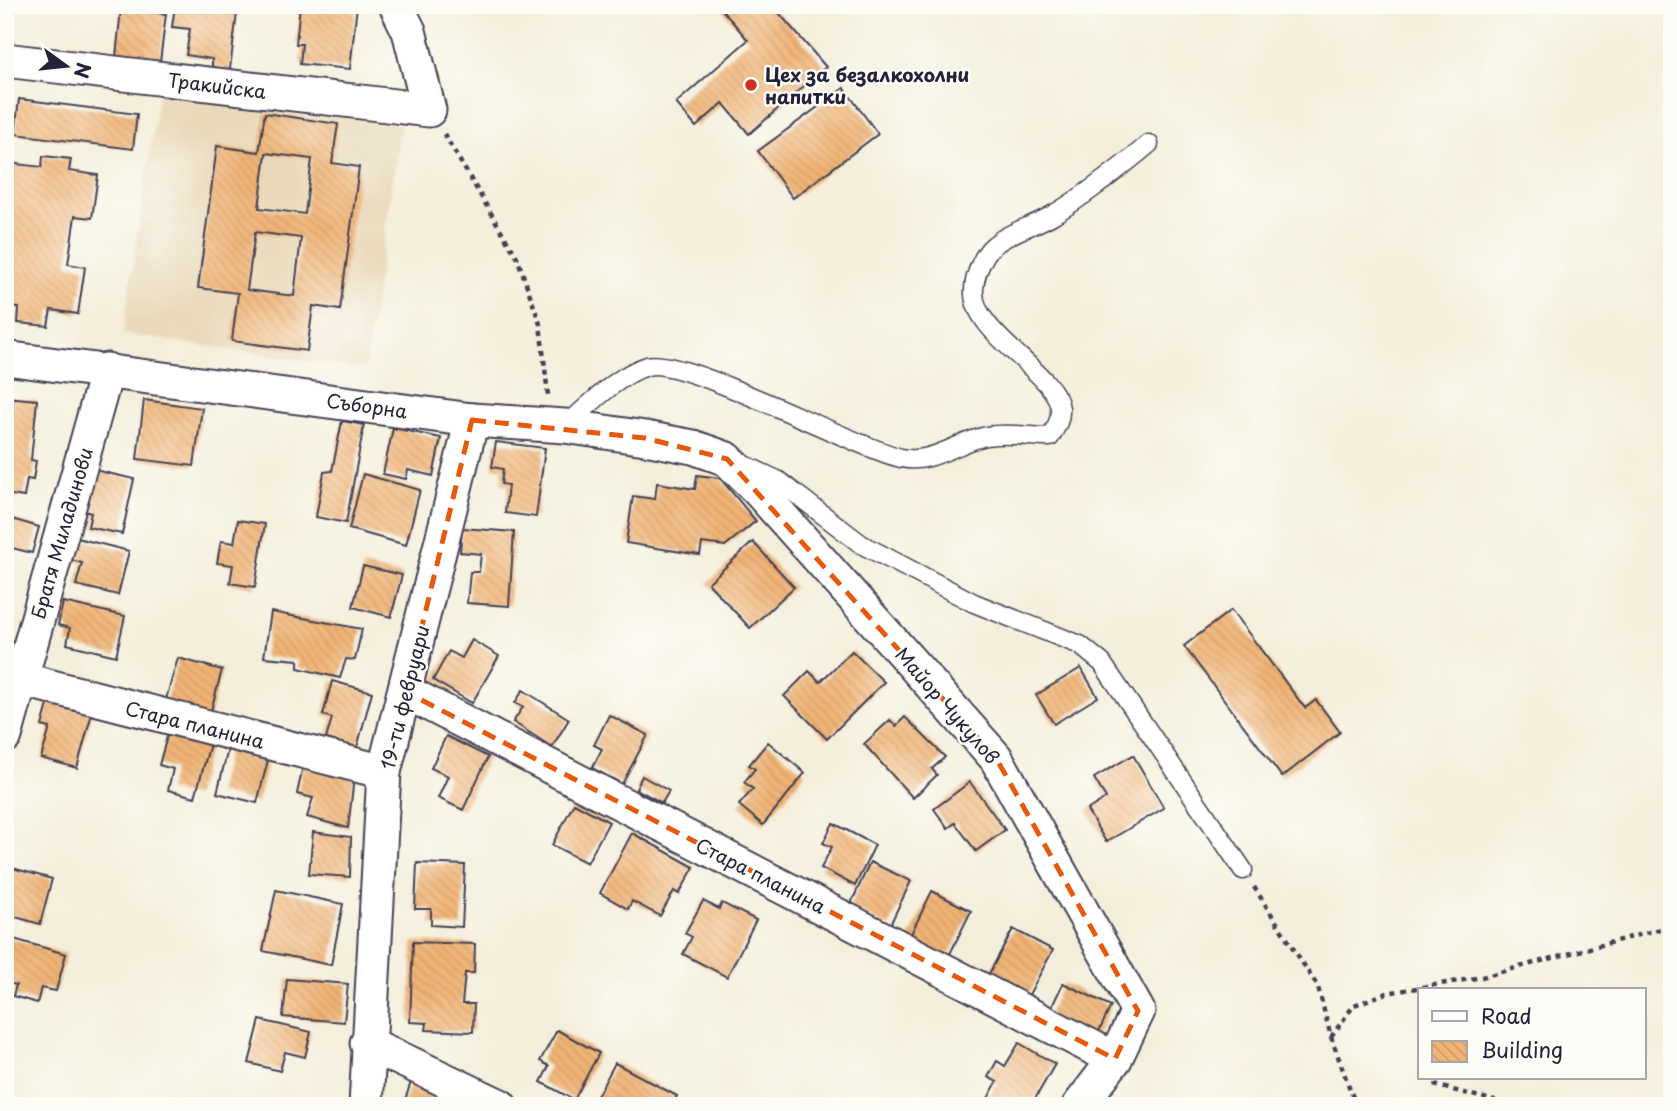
<svg xmlns="http://www.w3.org/2000/svg" width="1677" height="1111" font-family="'Playpen Sans',sans-serif">
	<defs>
		<pattern id="building-back-hatch" width="6" height="6" patternUnits="userSpaceOnUse" patternTransform="scale(1.75)"><rect width="6" height="6" fill="#f1b475"/><path d="M-1 5l2 2M0 0l6 6M5-1l2 2" fill="none" stroke="#ce9a66"/></pattern>
	</defs>
	<rect width="100%" height="100%" fill="#fdfcf7"/>
	<filter id="ink" filterUnits="userSpaceOnUse"><feTurbulence type="fractalNoise" baseFrequency=".0143" numOctaves="2"/><feDisplacementMap in="SourceGraphic" scale="14" xChannelSelector="R" yChannelSelector="G"/><feConvolveMatrix kernelMatrix="1 2 1 2 8 2 1 2 1" color-interpolation-filters="sRGB"/></filter>
	<filter id="wash" filterUnits="userSpaceOnUse"><feTurbulence type="fractalNoise" baseFrequency=".00686" numOctaves="4" result="noise"/><feDisplacementMap in="SourceGraphic" scale="28" xChannelSelector="R" yChannelSelector="G"/><feGaussianBlur stdDeviation="1.57" result="paint"/><feColorMatrix in="noise" values="0 0 0 0 0 0 0 0 0 0 0 0 0 0 0 0 0 1.4 0 .05"/><feComposite in="paint" operator="in"/></filter>
	<g filter="url(#wash)">
		<rect width="100%" height="100%" fill="#f4efdc"/>
		<polygon fill="#e9d9ba" points="159,89 401,124 365,369 123,334"/>
		<g id="blocks">
			<g fill="url(#building-back-hatch)" fill-rule="evenodd">
				<polygon points="175,5 238,5 230,69 212,67 212,59 186,55 190,29 172,27"/>
				<polygon points="300,5 357,5 350,69 300,64 302,44 296,44"/>
				<polygon points="718,5 772,5 826,67 749,134 723,103 696,127 676,103 748,40"/>
				<polygon points="121,9 166,14 160,62 116,57"/>
				<polygon points="844,88 878,134 793,198 758,151"/>
				<polygon points="19,99 137,114 133,149 15,134"/>
				<path d="M265,113L338,124L332,163L359,167L340,310L313,306L307,351L232,341L238,293L198,288L217,146L259,152ZM266,153L312,159L305,214L259,208ZM255,232L301,238L294,296L247,290Z"/>
				<polygon points="43,156 71,159 69,171 98,175 92,218 75,216 68,264 85,267 78,314 51,310 48,326 18,323 19,308 5,307 5,187 8,163 42,167"/>
				<polygon points="5,397 37,400 31,460 36,461 33,480 27,479 24,497 5,494"/>
				<polygon points="144,400 202,408 194,466 137,459"/>
				<polygon points="342,421 364,425 346,523 316,517 324,472 332,471"/>
				<polygon points="393,428 441,438 433,476 408,470 406,479 383,474"/>
				<polygon points="496,442 545,448 536,517 505,513 508,485 501,484 503,469 492,467"/>
				<polygon points="90,469 134,479 122,534 88,527 91,513 81,510"/>
				<polygon points="363,474 420,490 406,545 349,529"/>
				<polygon points="697,475 720,478 756,521 725,546 702,543 700,555 626,543 633,496 655,499 657,483 695,489"/>
				<polygon points="5,517 39,527 32,553 12,548 10,556 5,554"/>
				<polygon points="238,520 265,524 255,587 230,583 233,565 217,563 221,541 234,543"/>
				<polygon points="462,528 514,532 509,606 467,603 470,572 479,572 481,554 460,552"/>
				<polygon points="77,538 129,551 118,595 76,585 82,563 71,560"/>
				<polygon points="753,542 794,587 750,628 708,583"/>
				<polygon points="363,566 402,575 391,617 353,607"/>
				<polygon points="63,602 125,616 116,656 67,644 70,628 58,625"/>
				<polygon points="1231,610 1305,708 1316,700 1340,732 1282,777 1184,646"/>
				<polygon points="271,612 362,629 355,660 346,659 340,678 298,668 298,660 264,657"/>
				<polygon points="472,640 499,656 472,703 433,680 449,651 462,658"/>
				<polygon points="852,651 884,682 827,739 784,696 809,671 820,682"/>
				<polygon points="178,658 222,670 209,718 164,706"/>
				<polygon points="1081,668 1098,697 1054,724 1036,695"/>
				<polygon points="332,681 372,692 357,748 326,739 332,718 323,715"/>
				<polygon points="523,690 569,719 552,747 513,722 523,707 515,703"/>
				<polygon points="49,701 92,713 77,768 41,758 50,728 42,726"/>
				<polygon points="609,715 648,735 622,784 592,768 602,749 594,745"/>
				<polygon points="905,717 945,757 932,769 937,775 913,798 864,744 890,720 896,726"/>
				<polygon points="168,733 210,744 195,797 168,790 173,769 159,765"/>
				<polygon points="446,736 488,757 463,810 438,798 448,776 431,768"/>
				<polygon points="768,742 805,773 763,825 739,805 753,789 744,782 755,769 749,765"/>
				<polygon points="229,745 269,756 257,803 217,793"/>
				<polygon points="1133,755 1164,808 1106,842 1087,810 1106,798 1094,778"/>
				<polygon points="303,766 354,778 348,828 307,817 313,798 297,794"/>
				<polygon points="642,776 669,791 662,803 636,789"/>
				<polygon points="970,782 1005,830 976,851 955,823 948,828 934,809"/>
				<polygon points="574,803 609,822 587,863 552,845"/>
				<polygon points="833,823 875,845 855,886 821,868 832,847 823,843"/>
				<polygon points="313,832 351,837 350,877 309,874"/>
				<polygon points="632,833 694,867 679,894 674,891 660,916 632,901 628,909 600,893"/>
				<polygon points="870,862 911,881 889,927 849,908"/>
				<polygon points="417,863 465,865 462,927 431,925 431,909 415,909"/>
				<polygon points="5,866 52,879 40,924 5,914"/>
				<polygon points="276,890 343,904 331,965 263,951"/>
				<polygon points="932,891 971,911 947,960 908,940"/>
				<polygon points="703,901 719,909 722,903 756,920 727,977 683,954 692,937 685,933"/>
				<polygon points="1013,929 1053,950 1025,1002 985,981"/>
				<polygon points="10,938 66,954 56,991 41,988 37,1003 13,996 16,985 5,982 5,956"/>
				<polygon points="413,942 475,944 474,973 465,973 462,1004 474,1004 473,1032 426,1030 427,1023 410,1022"/>
				<polygon points="287,979 348,984 344,1022 283,1017"/>
				<polygon points="1063,983 1111,1006 1095,1040 1047,1017"/>
				<polygon points="260,1020 311,1032 305,1057 285,1052 280,1071 249,1063"/>
				<polygon points="557,1030 599,1053 574,1100 541,1082 549,1066 540,1061"/>
				<polygon points="1019,1043 1055,1064 1031,1106 998,1106 987,1100 997,1082 988,1077 997,1061 1005,1066"/>
				<polygon points="615,1063 677,1096 672,1106 606,1106 595,1100"/>
				<polygon points="412,1079 459,1095 456,1106 403,1106"/>
			</g>
		</g>
	</g>
	<g filter="url(#ink)">
		<use href="#blocks" fill-opacity="0" stroke="#424153" stroke-width="2"/>
		<g fill="none" stroke-linecap="round" stroke-linejoin="round">
			<g stroke="#424153" stroke-width="21">
				<g id="lane">
					<path d="M565,426C590,405 616,376 647,366C681,355 851,446 901,458C931,465 959,441 987,436C1009,432 1028,437 1050,437C1056,427 1061,420 1060,408C1056,373 971,333 974,290C974,277 983,254 993,246C1010,231 1035,226 1054,214C1088,194 1119,169 1149,144"/>
					<polyline points="745,465 779,481 861,544 974,603 1080,645 1102,663 1243,870"/>
				</g>
			</g>
			<g stroke="#424153" stroke-width="37">
				<g id="street">
					<polyline points="5,60 429,110 409,31 396,5"/>
					<polyline points="5,358 472,420 565,426 645,438 693,447 727,459 758,490 996,758 1138,1011 1115,1059 1079,1106"/>
					<polyline points="5,675 384,772"/>
					<polyline points="406,692 1115,1059"/>
					<polyline points="5,736 107,370"/>
					<polyline points="367,1043 500,1106"/>
					<polyline points="366,1106 384,772 472,420"/>
				</g>
			</g>
			<g stroke="#424153" stroke-width="4.5" stroke-dasharray="5 5" stroke-linecap="butt">
				<polyline points="444,134 517,257 540,324 548,395"/>
				<polyline points="1254,887 1318,987 1331,1037 1356,1106"/>
				<polyline points="1331,1037 1354,1005 1387,993 1482,977 1672,926"/>
				<polyline points="1434,1085 1514,1106"/>
			</g>
			<use href="#lane" stroke="#fff" stroke-width="18"/>
			<use href="#street" stroke="#fff" stroke-width="33"/>
		</g>
	</g>
	<path fill="none" stroke="#e8590c" stroke-width="5" stroke-dasharray="14 9" stroke-linejoin="round" d="M472,420L645,438L727,459L996,758L1138,1011L1115,1059L406,692Z"/>
	<circle fill="#c8321e" stroke="#fdfcf7" stroke-width="2.5" cx="751" cy="85" r="7"/>
	<g text-anchor="middle" dominant-baseline="central" stroke-width="5" stroke-linejoin="round" paint-order="stroke">
		<g font-size="19" font-weight="bold" fill="#22223b" stroke="#fdfcf7" text-anchor="start">
			<text x="765" y="74">Цех за безалкохолни<tspan x="765" dy="22">напитки</tspan></text>
		</g>
		<g font-size="19" fill="#22223b" stroke="#fdfcf7">
			<text transform="translate(217 85) rotate(7)">Тракийска</text>
			<text transform="translate(367 405) rotate(8)">Съборна</text>
			<text transform="translate(61 533) rotate(-74)">Братя Миладинови</text>
			<text transform="translate(404 697) rotate(-76)">19-ти февруари</text>
			<text transform="translate(948 705) rotate(49)">Майор Чукулов</text>
			<text transform="translate(195 724) rotate(14)">Стара планина</text>
			<text transform="translate(761 875) rotate(27)">Стара планина</text>
		</g>
	</g>
	<rect width="1677" height="1111" fill="none" stroke="#fdfcf7" stroke-width="28"/>
	<rect x="1418" y="988" width="228" height="91" fill="#fdfcf7" stroke="#a5a5ac" stroke-width="2"/>
	<rect x="1432" y="1011" width="35" height="10" fill="#ffffff" stroke="#a5a5ac" stroke-width="2"/>
	<text x="1481" y="1024" font-size="21" fill="#22223b">Road</text>
	<rect x="1432" y="1041" width="35" height="21" fill="url(#building-back-hatch)" stroke="#a5a5ac" stroke-width="2"/>
	<text x="1481" y="1058" font-size="21" fill="#22223b">Building</text>
	<g transform="translate(66 66) rotate(105)" stroke="#fdfcf7" stroke-width="5" paint-order="stroke">
	<path d="M0-5L12 26L0 18L-12 26Z" fill="#22223b"/>
	<text y="-10" font-size="19" font-weight="bold" text-anchor="middle" fill="#22223b">N</text>
	</g>
</svg>
